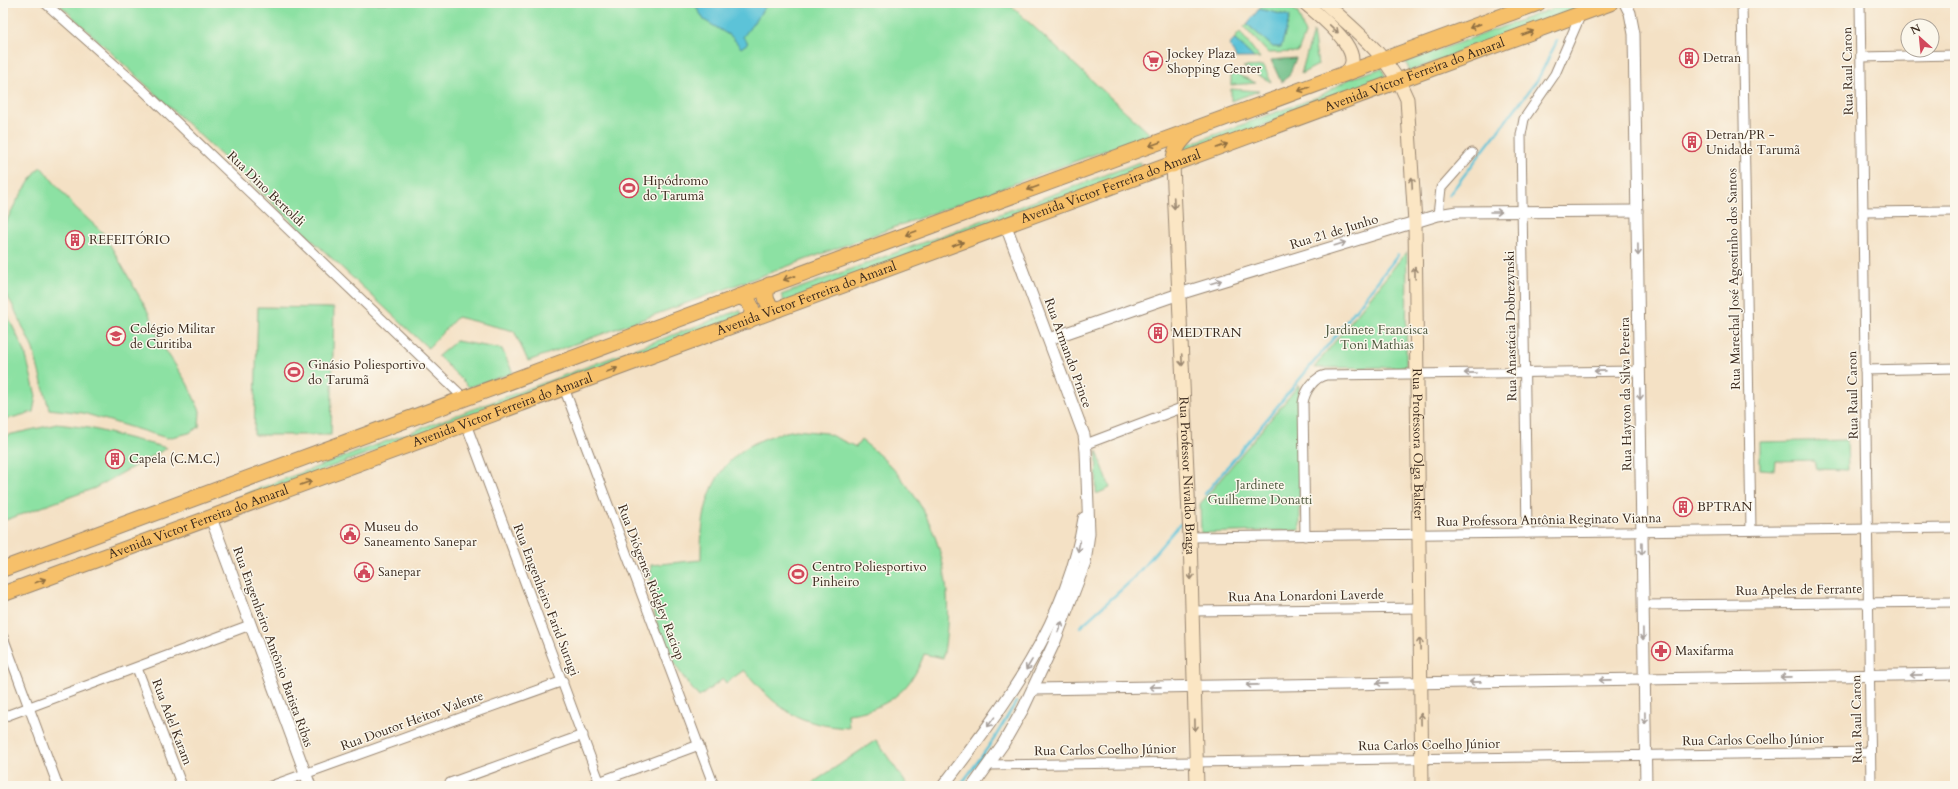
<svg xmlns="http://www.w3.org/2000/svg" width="1958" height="789" font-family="Cardo,serif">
	<rect width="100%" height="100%" fill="#fbf7ec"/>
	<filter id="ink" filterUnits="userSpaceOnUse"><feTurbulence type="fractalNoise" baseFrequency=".025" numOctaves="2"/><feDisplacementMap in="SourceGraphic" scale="8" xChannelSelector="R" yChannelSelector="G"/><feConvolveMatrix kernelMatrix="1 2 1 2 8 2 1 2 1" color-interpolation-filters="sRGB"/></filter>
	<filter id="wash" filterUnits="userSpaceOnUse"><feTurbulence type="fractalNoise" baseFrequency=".012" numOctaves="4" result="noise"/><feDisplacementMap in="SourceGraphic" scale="16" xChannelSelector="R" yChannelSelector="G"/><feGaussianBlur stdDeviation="0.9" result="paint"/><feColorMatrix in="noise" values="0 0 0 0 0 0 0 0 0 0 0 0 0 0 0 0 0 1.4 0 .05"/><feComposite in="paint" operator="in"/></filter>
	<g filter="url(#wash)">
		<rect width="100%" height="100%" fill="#f4e1c5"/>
		<g fill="#8ce1a3" stroke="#648660">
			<polygon points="58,3 1008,3 1150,134 528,361 514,331 457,317 428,348"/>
			<polygon points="1263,3 1286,3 1298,13 1305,34 1298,52 1268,53 1244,27 1247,24 1273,47 1281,47 1290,16 1259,9"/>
			<polygon points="1568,3 1595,3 1410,71 1406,62"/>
			<polygon points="1240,32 1260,58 1254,58 1234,39"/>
			<polygon points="1313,32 1318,65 1301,74"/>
			<polygon points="1264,66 1271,82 1243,67"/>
			<polygon points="1382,68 1386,79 1180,157 1181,147 1320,96 1349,79"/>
			<polygon points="1231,71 1256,83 1231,85"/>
			<polygon points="1231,89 1259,91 1231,101"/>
			<polygon points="1140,162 1143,170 785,303 781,295"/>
			<polygon points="41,167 75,207 104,234 146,308 158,332 157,337 187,383 200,411 199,427 189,433 167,438 83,413 49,409 33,349 12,304 3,290 3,228 16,202 37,170"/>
			<polygon points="1407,251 1406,367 1314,368"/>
			<polygon points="3,306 25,352 36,396 33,412 3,420"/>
			<polygon points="258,307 334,308 331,435 254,435"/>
			<polygon points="740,310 743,316 246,498 244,494"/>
			<polygon points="456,341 502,349 513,373 469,387 438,356"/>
			<polygon points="1299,385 1300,530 1201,533 1200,504"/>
			<polygon points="57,424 89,428 167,448 95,488 3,521 3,438 8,435"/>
			<path d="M796,430L826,433L856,447L861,440C933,494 959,571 943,658L924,654C912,690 886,710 848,714L849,728C797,725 776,708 744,670L726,683L723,679L699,697C666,659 648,617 651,565L701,560C700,490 721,443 796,430Z"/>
			<polygon points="1847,440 1848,470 1816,469 1814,460 1775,461 1774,470 1760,469 1760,442"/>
			<polygon points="1097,451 1110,488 1096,494"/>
			<polygon points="876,740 908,786 808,786"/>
		</g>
		<polygon fill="#71bf89" stroke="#567454" points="1296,58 1289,76 1281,82 1271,60"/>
		<g fill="#5bc3d8" stroke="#4b767b">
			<polygon points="694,3 768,3 743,37 748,43 741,48 732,37 704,20"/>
			<polygon points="1259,9 1290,16 1281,47 1273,47 1247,24"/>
			<polygon points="1234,39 1254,58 1236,58 1230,45"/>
		</g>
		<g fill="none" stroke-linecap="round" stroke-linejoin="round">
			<g stroke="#5bc3d8" stroke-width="2.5">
				<polyline points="1449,195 1538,79 1557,41"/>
				<polyline points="1205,494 1332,340 1398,255"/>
				<polyline points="1080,627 1131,581 1180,524"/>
				<polyline points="960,786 994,739 1016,702"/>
			</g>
		</g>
	</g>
	<g filter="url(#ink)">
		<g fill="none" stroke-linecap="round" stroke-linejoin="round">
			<g stroke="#988672" stroke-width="11">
				<g id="minor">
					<polyline points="45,3 143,90 464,398"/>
					<polyline points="1742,3 1751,530"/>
					<polyline points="1860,3 1871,786"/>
					<polyline points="1861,57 1955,55"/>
					<polyline points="1863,212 1955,211"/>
					<polyline points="1438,215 1441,188 1472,153"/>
					<polyline points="1865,370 1955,368"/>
					<polyline points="564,388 714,786"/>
					<polyline points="466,424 601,786"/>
					<polyline points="1086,444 1184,407"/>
					<polyline points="1527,533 1521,135 1524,119 1555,74 1581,14"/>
					<path d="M1305,536L1303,403C1305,391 1314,377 1326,375L1639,371"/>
					<polyline points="1190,537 1955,528"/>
					<polyline points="1643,605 1955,602"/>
					<polyline points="1192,611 1420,608"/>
					<polyline points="3,637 58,786"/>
					<polyline points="137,668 182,786"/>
					<polyline points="3,717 250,625"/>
					<polyline points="988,765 1870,752"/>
					<polyline points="450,783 583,735"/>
					<polyline points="271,786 563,681"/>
					<polyline points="588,786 699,745"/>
				</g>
			</g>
			<g stroke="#988672" stroke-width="13">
				<g id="tertiary">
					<polyline points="1625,3 1630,13 1634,34 1646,786"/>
					<polyline points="1049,339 1179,294 1438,215 1457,212 1637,211"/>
					<polyline points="211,518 310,786"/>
					<polyline points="1034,689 1955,674"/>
					<path d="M943,786C1005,705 1068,622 1084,518"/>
					<polyline points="973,786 1003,744 1023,709 1055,641 1085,563 1089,533 1086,451 1084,435 1006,226"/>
				</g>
			</g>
			<g stroke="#988672" stroke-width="15">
				<g id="secondary">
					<path d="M1305,3C1318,15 1376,58 1341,75"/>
					<path id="s1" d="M1325,3C1358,33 1390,57 1407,99L1415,222L1422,786"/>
					<path id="s2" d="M1173,165L1190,537L1197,786"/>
				</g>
			</g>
			<g stroke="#988672" stroke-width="17">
				<g id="trunk">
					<path d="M1173,165C1175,147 1178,144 1190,132"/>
					<path d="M769,285C763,295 766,307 778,309"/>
					<path d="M739,297C751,299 756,311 748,321"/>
					<polyline points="3,569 998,201 1538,3"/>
					<path id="s3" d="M3,594L1610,3"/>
				</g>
			</g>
			<use href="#minor" stroke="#fff" stroke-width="9"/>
			<use href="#tertiary" stroke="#fff" stroke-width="11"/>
			<use href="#secondary" stroke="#fbe6c4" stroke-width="13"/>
			<use href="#trunk" stroke="#f6c06b" stroke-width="15"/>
		</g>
		<defs><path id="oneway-shaft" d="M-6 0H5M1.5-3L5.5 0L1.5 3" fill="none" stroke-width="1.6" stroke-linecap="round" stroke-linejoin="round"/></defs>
		<g stroke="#8f6e41">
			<use href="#oneway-shaft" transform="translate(1475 26) rotate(160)"/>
			<use href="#oneway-shaft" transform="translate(1528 33) rotate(-20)"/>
			<use href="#oneway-shaft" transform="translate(1304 89) rotate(160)"/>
			<use href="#oneway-shaft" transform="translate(1155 144) rotate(160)"/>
			<use href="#oneway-shaft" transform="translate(1222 146) rotate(-20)"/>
			<use href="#oneway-shaft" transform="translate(1033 188) rotate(160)"/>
			<use href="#oneway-shaft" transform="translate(911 233) rotate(160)"/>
			<use href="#oneway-shaft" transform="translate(958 244) rotate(-20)"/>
			<use href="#oneway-shaft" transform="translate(789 278) rotate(160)"/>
			<use href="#oneway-shaft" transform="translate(612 370) rotate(-20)"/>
			<use href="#oneway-shaft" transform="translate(306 483) rotate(-20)"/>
			<use href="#oneway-shaft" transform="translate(40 581) rotate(-20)"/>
		</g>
		<g stroke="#9b8871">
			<use href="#oneway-shaft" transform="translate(1334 29) rotate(43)"/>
			<use href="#oneway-shaft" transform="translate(1412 183) rotate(-93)"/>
			<use href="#oneway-shaft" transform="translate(1174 203) rotate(87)"/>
			<use href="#oneway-shaft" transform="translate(1415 273) rotate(-91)"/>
			<use href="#oneway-shaft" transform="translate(1182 360) rotate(87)"/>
			<use href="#oneway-shaft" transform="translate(1191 574) rotate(89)"/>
			<use href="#oneway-shaft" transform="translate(1420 644) rotate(-91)"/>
			<use href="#oneway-shaft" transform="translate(1421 719) rotate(-91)"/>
			<use href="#oneway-shaft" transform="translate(1195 725) rotate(89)"/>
		</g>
		<g stroke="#a79f9a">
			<use href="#oneway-shaft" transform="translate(1496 212)"/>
			<use href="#oneway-shaft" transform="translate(1340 244) rotate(-17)"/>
			<use href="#oneway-shaft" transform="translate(1638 250) rotate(89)"/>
			<use href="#oneway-shaft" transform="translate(1216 282) rotate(-17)"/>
			<use href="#oneway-shaft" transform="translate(1600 371) rotate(179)"/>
			<use href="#oneway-shaft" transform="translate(1470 373) rotate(179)"/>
			<use href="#oneway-shaft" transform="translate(1640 394) rotate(89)"/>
			<use href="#oneway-shaft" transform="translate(1079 546) rotate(101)"/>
			<use href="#oneway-shaft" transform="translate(1642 549) rotate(89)"/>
			<use href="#oneway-shaft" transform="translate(1060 627) rotate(-68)"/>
			<use href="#oneway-shaft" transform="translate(1643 634) rotate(89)"/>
			<use href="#oneway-shaft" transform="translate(1029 665) rotate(121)"/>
			<use href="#oneway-shaft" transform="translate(1916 675) rotate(179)"/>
			<use href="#oneway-shaft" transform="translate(1786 677) rotate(179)"/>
			<use href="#oneway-shaft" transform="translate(1605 680) rotate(179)"/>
			<use href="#oneway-shaft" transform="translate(1475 682) rotate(179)"/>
			<use href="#oneway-shaft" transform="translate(1382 683) rotate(179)"/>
			<use href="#oneway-shaft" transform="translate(1252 685) rotate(179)"/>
			<use href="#oneway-shaft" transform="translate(1155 687) rotate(179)"/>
			<use href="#oneway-shaft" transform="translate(1645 718) rotate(89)"/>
			<use href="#oneway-shaft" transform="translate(991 722) rotate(126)"/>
		</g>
	</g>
	<defs>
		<g id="building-ring" transform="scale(1)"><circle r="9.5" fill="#fbf7ec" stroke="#d1495b" stroke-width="1.5"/><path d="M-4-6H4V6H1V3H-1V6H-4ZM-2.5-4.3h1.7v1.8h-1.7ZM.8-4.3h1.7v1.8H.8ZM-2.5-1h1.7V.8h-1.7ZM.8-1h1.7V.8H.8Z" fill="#d1495b"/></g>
		<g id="supermarket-ring" transform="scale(1)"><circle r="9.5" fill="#fbf7ec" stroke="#d1495b" stroke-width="1.5"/><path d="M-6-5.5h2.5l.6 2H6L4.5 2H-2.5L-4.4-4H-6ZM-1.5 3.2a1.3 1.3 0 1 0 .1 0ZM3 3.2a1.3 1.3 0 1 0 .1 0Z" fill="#d1495b"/></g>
		<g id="stadium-ring" transform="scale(1)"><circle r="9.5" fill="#fbf7ec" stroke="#d1495b" stroke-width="1.5"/><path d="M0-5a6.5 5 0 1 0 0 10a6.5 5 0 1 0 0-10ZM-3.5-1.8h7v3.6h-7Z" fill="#d1495b"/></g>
		<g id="school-ring" transform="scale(1)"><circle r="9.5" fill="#fbf7ec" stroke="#d1495b" stroke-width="1.5"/><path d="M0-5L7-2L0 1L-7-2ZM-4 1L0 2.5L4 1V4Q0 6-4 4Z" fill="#d1495b"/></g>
		<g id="civic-ring" transform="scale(1)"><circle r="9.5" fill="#fbf7ec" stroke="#d1495b" stroke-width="1.5"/><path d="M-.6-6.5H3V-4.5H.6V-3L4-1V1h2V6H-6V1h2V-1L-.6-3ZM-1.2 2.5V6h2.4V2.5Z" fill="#d1495b"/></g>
		<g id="pharmacy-ring" transform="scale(1)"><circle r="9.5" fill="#fbf7ec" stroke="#d1495b" stroke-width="1.5"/><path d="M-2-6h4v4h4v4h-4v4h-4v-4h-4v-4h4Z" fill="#d1495b"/></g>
	</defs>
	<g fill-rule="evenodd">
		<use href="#building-ring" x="1689" y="58"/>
		<use href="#supermarket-ring" x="1153" y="61"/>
		<use href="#building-ring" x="1692" y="142"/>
		<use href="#stadium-ring" x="629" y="188"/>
		<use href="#building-ring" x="75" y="240"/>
		<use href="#building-ring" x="1158" y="333"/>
		<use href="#school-ring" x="116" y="336"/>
		<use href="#stadium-ring" x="294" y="372"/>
		<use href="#building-ring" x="115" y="459"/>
		<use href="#building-ring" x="1683" y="507"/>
		<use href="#civic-ring" x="350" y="534"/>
		<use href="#civic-ring" x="364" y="572"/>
		<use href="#stadium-ring" x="798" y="574"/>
		<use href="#pharmacy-ring" x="1661" y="651"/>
	</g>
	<g text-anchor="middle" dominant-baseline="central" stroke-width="3" stroke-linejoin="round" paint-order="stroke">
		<g font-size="13" fill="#3b2a1e" stroke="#fbf7ec" text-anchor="start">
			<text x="1167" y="54">Jockey Plaza<tspan x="1167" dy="15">Shopping Center</tspan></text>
			<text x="1703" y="58">Detran</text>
			<text x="1706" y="135">Detran/PR -<tspan x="1706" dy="15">Unidade Tarumã</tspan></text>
			<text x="643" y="181">Hipódromo<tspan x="643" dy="15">do Tarumã</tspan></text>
			<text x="89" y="240">REFEITÓRIO</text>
			<text x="130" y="329">Colégio Militar<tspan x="130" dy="15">de Curitiba</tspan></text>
			<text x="1172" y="333">MEDTRAN</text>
			<text x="308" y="365">Ginásio Poliesportivo<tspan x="308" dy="15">do Tarumã</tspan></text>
			<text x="129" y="459">Capela (C.M.C.)</text>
			<text x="1697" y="507">BPTRAN</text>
			<text x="364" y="527">Museu do<tspan x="364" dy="15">Saneamento Sanepar</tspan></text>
			<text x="812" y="567">Centro Poliesportivo<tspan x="812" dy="15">Pinheiro</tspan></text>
			<text x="378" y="572">Sanepar</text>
			<text x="1675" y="651">Maxifarma</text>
		</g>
		<g font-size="13" fill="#3b2a1e" stroke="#fbf7ec">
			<text transform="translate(1848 71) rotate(-91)">Rua Raul Caron</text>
			<text stroke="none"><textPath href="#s3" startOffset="1504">Avenida Victor Ferreira do Amaral</textPath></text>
			<text stroke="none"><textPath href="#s3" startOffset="1180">Avenida Victor Ferreira do Amaral</textPath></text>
			<text transform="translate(266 189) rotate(44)">Rua Dino Bertoldi</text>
			<text transform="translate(1334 232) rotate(-17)">Rua 21 de Junho</text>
			<text transform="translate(1734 279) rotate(-91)">Rua Marechal José Agostinho dos Santos</text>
			<text stroke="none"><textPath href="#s3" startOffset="856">Avenida Victor Ferreira do Amaral</textPath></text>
			<text transform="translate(1511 326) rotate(-91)">Rua Anastácia Dobrezynski</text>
			<text transform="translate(1068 353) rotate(70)">Rua Armando Prince</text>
			<text transform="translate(1626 394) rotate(-91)">Rua Hayton da Silva Pereira</text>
			<text transform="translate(1853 395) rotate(-91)">Rua Raul Caron</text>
			<text stroke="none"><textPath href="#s3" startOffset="532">Avenida Victor Ferreira do Amaral</textPath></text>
			<text stroke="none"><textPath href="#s1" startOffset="473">Rua Professora Olga Balster</textPath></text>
			<text stroke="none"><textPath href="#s2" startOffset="311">Rua Professor Nivaldo Braga</textPath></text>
			<text transform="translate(1549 520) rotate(-1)">Rua Professora Antônia Reginato Vianna</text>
			<text stroke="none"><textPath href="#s3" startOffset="208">Avenida Victor Ferreira do Amaral</textPath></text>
			<text transform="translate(651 582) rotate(69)">Rua Diógenes Ridgley Raciop</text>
			<text transform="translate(1799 590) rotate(-1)">Rua Apeles de Ferrante</text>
			<text transform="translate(1306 596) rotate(-1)">Rua Ana Lonardoni Laverde</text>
			<text transform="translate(546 600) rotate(69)">Rua Engenheiro Farid Surugi</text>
			<text transform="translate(273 647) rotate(70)">Rua Engenheiro Antônio Batista Ribas</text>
			<text transform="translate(1857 719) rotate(-91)">Rua Raul Caron</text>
			<text transform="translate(412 721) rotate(-20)">Rua Doutor Heitor Valente</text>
			<text transform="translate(172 722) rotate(69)">Rua Adel Karam</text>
			<text transform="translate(1753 740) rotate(-1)">Rua Carlos Coelho Júnior</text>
			<text transform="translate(1429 745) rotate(-1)">Rua Carlos Coelho Júnior</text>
			<text transform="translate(1105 750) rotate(-1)">Rua Carlos Coelho Júnior</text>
		</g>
		<g font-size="13" fill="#4f583f" stroke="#fbf7ec">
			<text x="1377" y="330">Jardinete Francisca<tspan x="1377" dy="15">Toni Mathias</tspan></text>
			<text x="1260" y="485">Jardinete<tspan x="1260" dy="15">Guilherme Donatti</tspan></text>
		</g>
	</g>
	<rect width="1958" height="789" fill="none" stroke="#fbf7ec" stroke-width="16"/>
	<g transform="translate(1920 38) rotate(333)"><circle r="19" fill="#fbf7ec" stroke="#aea59a"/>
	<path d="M0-3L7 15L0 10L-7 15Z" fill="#d1495b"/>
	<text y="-6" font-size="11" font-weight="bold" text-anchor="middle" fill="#3b2a1e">N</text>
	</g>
</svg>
